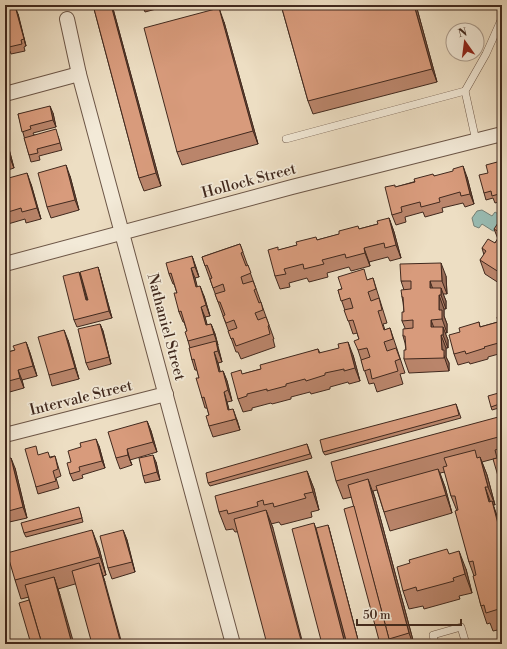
<svg xmlns="http://www.w3.org/2000/svg" width="507" height="649" font-family="'Libre Bodoni',serif">
	<rect width="100%" height="100%" fill="#eddec3"/>
	<filter id="stains"><feTurbulence type="fractalNoise" baseFrequency=".005" numOctaves="4"/><feColorMatrix values="0 0 0 0 .2 0 0 0 0 .09 0 0 0 0 .02 0 0 0 .5 -.17"/></filter>
	<radialGradient id="worn" r=".72"><stop offset=".6" stop-color="#630" stop-opacity="0"/><stop offset="1" stop-color="#630" stop-opacity=".3"/></radialGradient>
	<polygon fill="#99bcb3" stroke="#768177" points="482,210 492,216 495,212 500,215 502,222 497,230 493,231 482,224 479,228 474,226 472,218 477,211"/>
	<g fill="none" stroke-linecap="round" stroke-linejoin="round">
		<g stroke="#6c5647" stroke-width="8">
			<g id="service">
				<polyline points="286,139 465,91"/>
				<polyline points="476,141 465,91 486,54 502,18"/>
				<polyline points="435,644 433,635 461,627 466,644"/>
			</g>
		</g>
		<g stroke="#6c5647" stroke-width="16">
			<g id="minor">
				<polyline points="67,19 79,74 233,644"/>
				<polyline points="5,94 79,74"/>
				<polyline points="5,264 292,187 502,134"/>
				<polyline points="5,435 166,394"/>
			</g>
		</g>
		<use href="#service" stroke="#f3ead8" stroke-width="7"/>
		<use href="#minor" stroke="#f3ead8" stroke-width="14"/>
	</g>
	<g fill="#ba856b" stroke="#41291e">
		<polygon points="93,5 112,5 161,186 144,191 139,178"/>
		<polygon points="142,5 171,5 145,12"/>
		<polygon points="281,5 416,5 437,82 313,114 308,101"/>
		<polygon points="18,14 26,46 24,47 25,51 11,54 10,51 9,51 6,44"/>
		<polygon points="224,22 258,144 182,165 177,152"/>
		<polygon points="53,113 56,127 33,133 34,135 58,136 62,150 39,156 40,160 31,162 29,155 18,114"/>
		<polygon points="5,134 14,168 5,171"/>
		<polygon points="501,161 502,164 502,201 495,203 493,198 486,200 484,193 488,173"/>
		<polygon points="70,176 79,210 51,218 47,207"/>
		<polygon points="434,176 467,177 474,204 465,207 463,203 442,208 443,212 425,217 423,212 405,217 406,222 396,225 392,215 396,187"/>
		<polygon points="5,179 31,184 41,219 26,223 25,219 8,224 5,216"/>
		<polygon points="389,218 394,232 401,258 390,261 388,257 369,262 370,266 351,271 349,267 327,273 328,277 309,282 307,278 289,283 290,287 280,289 275,276 279,250 378,224"/>
		<polygon points="502,221 502,285 485,274 480,260 484,255 482,248 495,243 498,239 494,229"/>
		<polygon points="240,244 274,339 273,339 275,347 241,359 238,352 236,352 202,257"/>
		<polygon points="192,256 199,277 195,278 197,287 204,296 210,316 205,317 207,325 211,324 215,334 222,362 218,363 220,372 223,371 227,381 232,401 227,402 229,410 237,420 240,430 213,437 209,426 209,415 207,408 205,408 202,398 199,378 197,370 195,370 192,360 190,348 188,341 187,331 184,322 183,322 179,312 177,293 174,284 173,284 169,274"/>
		<polygon points="98,267 100,274 112,318 77,327 74,320 79,272 82,279 87,300 88,300"/>
		<polygon points="446,276 447,294 443,294 446,301 446,309 444,309 444,316 447,324 447,333 445,333 448,340 448,348 446,348 446,357 449,363 449,371 409,373 404,359 406,350 405,343 403,336 405,328 402,321 404,312 403,302 402,297 404,290 401,281"/>
		<polygon points="373,278 387,323 383,324 385,330 390,328 405,373 400,374 403,384 377,392 374,383 369,384 358,350 359,339 357,333 353,334 338,290"/>
		<polygon points="502,316 502,353 488,357 488,359 470,364 469,362 458,365 454,354 460,332 479,322 480,327 498,322"/>
		<polygon points="100,324 103,331 111,364 89,370 86,363"/>
		<polygon points="68,340 79,379 52,386 49,375"/>
		<polygon points="26,342 30,353 37,376 22,380 24,388 6,393 5,391 5,353 15,350"/>
		<polygon points="318,349 320,353 353,355 360,381 349,384 348,382 330,387 330,389 311,394 310,392 291,397 291,399 272,404 271,403 252,408 252,410 243,412 238,399 243,374 261,369"/>
		<polygon points="502,392 502,407 492,410 491,407"/>
		<polygon points="456,404 461,418 325,455 323,452"/>
		<polygon points="502,416 502,488 498,476 497,458 482,462 487,475 495,505 493,505 498,519 502,533 502,629 493,631 490,623 487,624 481,606 474,576 469,562 457,511 451,496 445,472 440,473 445,487 452,513 390,531 384,512 377,490 373,491 375,498 414,644 380,644 354,506 352,497 343,499 336,481"/>
		<polygon points="147,421 151,431 157,452 130,460 132,465 120,469 116,458"/>
		<polygon points="307,444 312,458 210,486 208,483"/>
		<polygon points="99,446 105,468 82,475 83,478 73,481 70,474 71,462"/>
		<polygon points="39,455 50,457 55,456 61,476 56,478 59,488 38,494 36,487"/>
		<polygon points="5,459 15,468 27,518 5,523"/>
		<polygon points="156,462 160,480 145,483 143,476"/>
		<polygon points="307,471 314,489 319,510 311,512 312,517 281,525 279,522 271,524 269,519 273,528 235,532 233,529 226,530 219,512"/>
		<polygon points="80,511 83,522 26,537 24,533"/>
		<polygon points="123,530 127,540 135,572 112,579 108,568"/>
		<polygon points="99,548 106,575 103,576 105,582 75,584 58,589 60,595 29,600 29,597 21,599 15,580"/>
		<polygon points="449,554 466,569 472,593 459,596 460,599 424,609 423,606 409,609 403,591"/>
	</g>
	<g fill="#976c57" stroke="#41291e">
		<polygon points="111,5 112,5 161,186 156,173"/>
		<polygon points="414,5 416,5 437,82 432,69"/>
		<polygon points="15,6 18,14 26,46 24,39"/>
		<polygon points="219,8 224,22 258,144 253,131"/>
		<polygon points="50,106 53,113 56,127 53,120"/>
		<polygon points="5,134 14,168 10,158 5,138"/>
		<polygon points="66,165 70,176 79,210 75,200"/>
		<polygon points="463,166 467,177 474,204 470,194"/>
		<polygon points="27,173 31,184 41,219 37,208"/>
		<polygon points="389,218 394,232 401,258 396,245"/>
		<polygon points="364,248 369,262 370,266 365,253"/>
		<polygon points="192,256 196,267 199,277 195,267"/>
		<polygon points="441,263 446,276 447,294 442,281"/>
		<polygon points="98,267 100,274 112,318 109,311"/>
		<polygon points="191,268 195,278 200,297 196,287"/>
		<polygon points="79,272 82,279 89,308 86,300"/>
		<polygon points="430,281 435,295 430,288"/>
		<polygon points="200,286 204,296 210,316 206,305"/>
		<polygon points="441,288 446,301 446,309 441,295"/>
		<polygon points="439,295 444,309 444,316 447,324 447,333 439,310"/>
		<polygon points="201,307 205,317 210,335 206,325"/>
		<polygon points="431,320 436,333 431,327"/>
		<polygon points="100,324 103,331 111,364 109,357"/>
		<polygon points="211,324 215,334 218,345 214,334"/>
		<polygon points="443,327 448,340 448,348 443,335"/>
		<polygon points="64,330 68,340 79,379 75,368"/>
		<polygon points="441,335 446,348 446,357 449,363 449,371 442,350"/>
		<polygon points="216,341 219,351 222,362 218,351"/>
		<polygon points="26,342 30,353 37,376 33,366"/>
		<polygon points="348,342 353,355 360,381 355,368"/>
		<polygon points="214,352 218,363 223,382 219,372"/>
		<polygon points="18,370 22,380 24,388 20,378"/>
		<polygon points="223,371 227,381 232,401 228,390"/>
		<polygon points="224,392 227,402 232,421 228,410"/>
		<polygon points="233,409 237,420 240,430 236,419"/>
		<polygon points="147,421 151,431 157,452 153,442"/>
		<polygon points="96,439 99,446 105,468 102,461"/>
		<polygon points="127,449 130,460 132,465 128,455"/>
		<polygon points="153,455 156,462 160,480 157,472"/>
		<polygon points="480,457 487,475 495,505 488,487"/>
		<polygon points="11,458 15,468 27,518 23,507"/>
		<polygon points="438,469 445,487 452,513 446,495"/>
		<polygon points="307,471 314,489 319,510 313,492"/>
		<polygon points="368,479 375,498 414,644 413,644 409,633"/>
		<polygon points="485,487 492,506 489,502"/>
		<polygon points="492,501 498,519 502,533 502,539"/>
		<polygon points="266,510 273,528 303,644 302,644"/>
		<polygon points="314,523 320,542 347,644 345,644"/>
		<polygon points="328,525 329,528 359,644"/>
		<polygon points="92,530 99,548 106,575 100,557"/>
		<polygon points="123,530 127,540 135,572 132,562"/>
		<polygon points="459,551 466,569 472,593 465,574"/>
		<polygon points="99,563 105,582 122,644 121,644"/>
		<polygon points="54,577 60,595 74,644 72,644"/>
	</g>
	<g fill="#d89b7c" stroke="#41291e">
		<polygon points="93,5 111,5 156,173 139,178"/>
		<polygon points="281,5 414,5 432,69 308,101"/>
		<polygon points="15,6 24,39 21,40 22,44 9,47 8,43 6,44 5,39 5,9"/>
		<polygon points="219,8 253,131 177,152 144,28"/>
		<polygon points="50,106 53,120 30,126 31,129 22,132 18,114"/>
		<polygon points="56,129 60,143 37,149 38,153 29,155 24,138"/>
		<polygon points="5,138 10,158 5,159"/>
		<polygon points="501,161 502,166 502,193 492,196 491,191 484,193 479,175 488,173 486,165"/>
		<polygon points="66,165 75,200 47,207 38,173"/>
		<polygon points="463,166 470,194 461,196 460,192 439,198 440,202 421,207 420,202 401,207 402,212 392,215 385,187 395,185 395,187 415,182 414,179 433,174 434,176 453,171 453,169"/>
		<polygon points="27,173 37,208 22,212 21,208 5,213 5,179"/>
		<polygon points="389,218 396,245 385,248 384,243 364,248 365,253 346,258 345,254 322,260 324,264 304,269 303,264 284,269 286,274 275,276 268,250 278,247 278,250 297,245 296,242 316,237 317,240 339,234 339,231 358,226 359,229 378,224 377,221"/>
		<polygon points="500,220 502,221 502,274 480,260 486,251 482,248 488,239 495,243 501,233 494,229"/>
		<polygon points="240,244 243,252 241,253 246,266 248,265 251,273 241,277 243,284 253,281 256,289 254,290 259,303 261,302 263,310 255,313 258,320 266,317 269,325 268,326 270,334 236,346 233,338 231,339 228,331 237,328 234,320 226,323 223,316 225,315 220,302 218,302 215,294 225,291 223,284 213,288 210,279 212,278 207,265 205,266 202,257"/>
		<polygon points="192,256 195,267 191,268 196,287 200,286 206,305 201,307 206,325 211,324 214,334 188,341 185,332 187,331 181,311 179,312 174,293 177,293 171,273 169,274 166,263"/>
		<polygon points="441,263 442,281 430,281 430,288 441,288 441,295 439,295 439,310 442,310 442,319 431,320 431,327 443,327 443,335 441,335 442,350 444,350 444,358 404,359 404,350 406,350 405,336 403,336 403,329 413,328 413,320 402,321 402,312 404,312 403,297 402,297 401,290 411,289 411,281 401,281 400,264"/>
		<polygon points="98,267 109,311 74,320 63,276 79,272 86,300 88,300 80,272"/>
		<polygon points="364,269 367,280 373,278 376,289 368,292 371,301 379,298 382,310 378,311 384,330 390,328 393,339 384,342 387,351 396,348 400,359 395,361 398,371 372,379 370,369 364,371 361,360 370,357 367,348 358,350 354,341 359,339 353,320 348,321 344,310 353,308 350,298 341,301 338,290 342,289 338,277"/>
		<polygon points="502,316 502,342 484,347 485,348 466,354 465,351 454,354 449,335 460,332 459,328 479,322 480,327 498,322 497,317"/>
		<polygon points="100,324 109,357 86,363 78,329"/>
		<polygon points="64,330 75,368 49,375 38,337"/>
		<polygon points="216,341 218,351 214,352 219,372 223,371 228,390 224,392 228,410 233,409 236,419 209,426 206,416 209,415 204,397 202,398 196,378 199,378 194,359 192,360 189,348"/>
		<polygon points="26,342 33,366 18,370 20,378 5,382 5,353 15,350 13,346"/>
		<polygon points="348,342 355,368 344,371 344,369 325,373 325,375 306,381 305,379 286,384 286,386 267,391 267,389 247,394 247,396 238,399 231,373 241,370 242,374 261,369 260,365 318,349 319,353 339,348 338,344"/>
		<polygon points="502,392 502,403 491,407 488,396"/>
		<polygon points="456,404 459,415 323,452 320,440"/>
		<polygon points="502,416 502,436 336,481 331,462"/>
		<polygon points="147,421 153,442 127,449 128,455 116,458 108,432"/>
		<polygon points="96,439 102,461 79,467 80,471 70,474 67,463 71,462 68,451 81,447 80,443"/>
		<polygon points="307,444 310,454 208,483 206,473"/>
		<polygon points="36,446 38,455 48,452 50,458 55,456 58,469 53,471 56,481 36,487 25,449"/>
		<polygon points="502,448 502,477 502,475 498,476 493,459 497,458 495,450"/>
		<polygon points="475,450 477,458 480,457 488,487 485,487 489,502 492,501 502,539 502,608 486,613 484,605 481,606 473,576 476,575 473,561 469,562 455,511 458,510 455,496 451,496 443,467 447,466 444,458"/>
		<polygon points="153,455 157,472 143,476 139,458"/>
		<polygon points="11,458 23,507 5,512 5,459"/>
		<polygon points="438,469 446,495 384,512 376,486"/>
		<polygon points="307,471 313,492 304,494 306,498 274,507 273,503 264,505 263,500 257,502 258,506 228,514 227,510 219,512 215,496"/>
		<polygon points="368,479 409,633 389,639 348,485"/>
		<polygon points="354,506 389,639 391,644 380,644 344,509"/>
		<polygon points="79,507 82,518 24,533 21,523"/>
		<polygon points="266,510 302,644 267,644 234,519"/>
		<polygon points="314,523 345,644 322,644 292,529"/>
		<polygon points="328,525 359,644 347,644 316,528"/>
		<polygon points="92,530 100,557 15,580 7,553"/>
		<polygon points="123,530 132,562 108,568 100,536"/>
		<polygon points="447,549 449,554 459,551 465,574 453,578 454,581 417,591 416,587 403,591 397,567 410,563 409,560"/>
		<polygon points="99,563 121,644 92,644 72,571"/>
		<polygon points="54,577 72,644 42,644 25,585"/>
		<polygon points="29,600 42,644 31,644 19,603"/>
		<polygon points="5,625 10,644 5,644"/>
	</g>
	<g text-anchor="middle" dominant-baseline="central" stroke-width="3.5" stroke-linejoin="round" paint-order="stroke">
		<g font-size="15" fill="#41291e" stroke="#f3ead8">
			<text transform="translate(249 181) rotate(-15)">Hollock Street</text>
			<text transform="translate(166 327) rotate(75)">Nathaniel Street</text>
			<text transform="translate(81 398) rotate(-14)">Intervale Street</text>
		</g>
	</g>
	<rect width="507" height="649" fill="none" stroke="#eddec3" stroke-width="20"/>
	<rect x="6" y="6" width="495" height="637" fill="none" stroke="#41291e" stroke-width="2"/>
	<rect x="10" y="10" width="487" height="629" fill="none" stroke="#41291e"/>
	<g transform="translate(465 42) rotate(346)"><circle r="19" fill="#f3ead8" stroke="#ac9d8e"/>
	<path d="M0-3L7 15L0 10L-7 15Z" fill="#8f2418"/>
	<text y="-6" font-size="11" font-weight="bold" text-anchor="middle" fill="#41291e">N</text>
	</g>
	<path d="M357 619v6h104v-6" fill="none" stroke="#41291e" stroke-width="2"/>
	<text x="363" y="619" font-size="12" fill="#41291e" stroke="#f3ead8" stroke-width="3" paint-order="stroke">50 m</text>
	<rect width="100%" height="100%" filter="url(#stains)"/>
	<rect width="100%" height="100%" fill="url(#worn)"/>
</svg>
